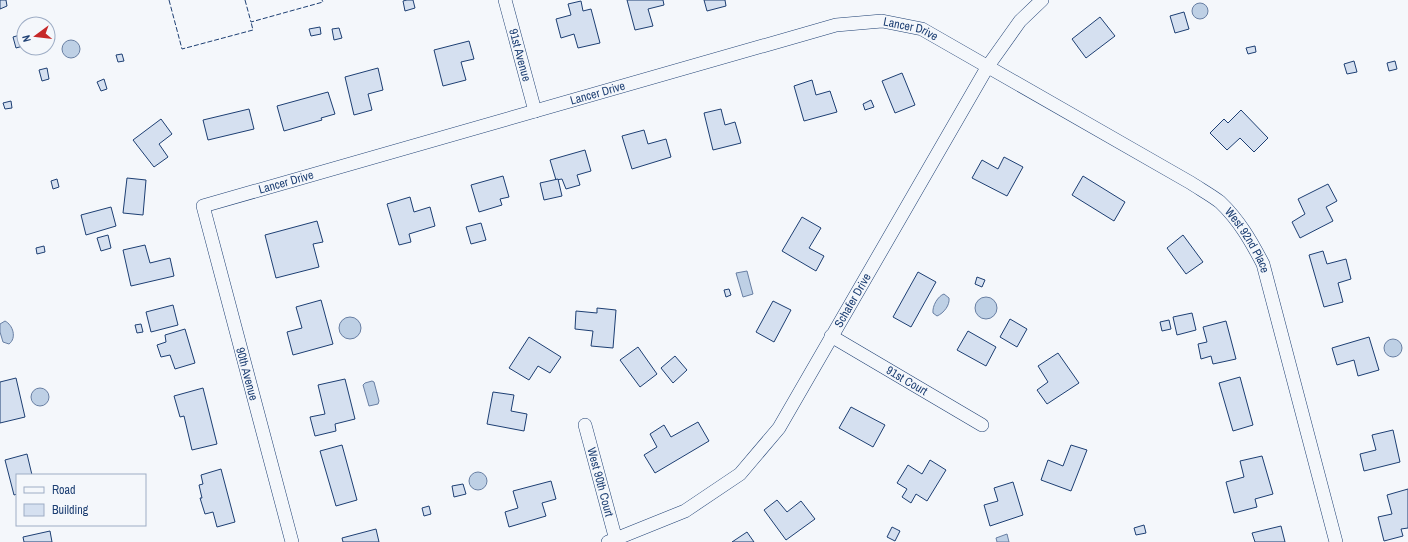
<svg xmlns="http://www.w3.org/2000/svg" width="1408" height="542" font-family="'Archivo Narrow',sans-serif">
	<rect width="100%" height="100%" fill="#f4f7fb"/>
	<g fill="#bed0e5" stroke="#687fa3">
		<circle cx="1200" cy="11" r="8"/>
		<circle cx="71" cy="49" r="9"/>
		<polygon points="747,271 753,294 743,297 736,273"/>
		<path d="M944,294L949,298C950,305 944,313 937,316L933,313C932,306 938,296 944,294Z"/>
		<circle cx="986" cy="308" r="11"/>
		<circle cx="350" cy="328" r="11"/>
		<path d="M5,321C13,325 17,338 9,344L3,342L0,332V324Z"/>
		<circle cx="1393" cy="348" r="9"/>
		<polygon points="372,381 374,382 379,401 378,404 369,406 363,385 365,383"/>
		<circle cx="40" cy="397" r="9"/>
		<circle cx="478" cy="481" r="9"/>
		<polygon points="1007,534 1009,542 997,542 996,538"/>
	</g>
	<g fill="#d5e0f0" stroke="#1d3f73">
		<polygon points="0,0 6,0 7,6 0,9"/>
		<polygon points="407,0 413,0 415,8 405,11 403,1"/>
		<polygon points="627,0 663,0 664,5 648,9 653,26 635,30"/>
		<polygon points="704,0 725,0 726,6 707,11"/>
		<polygon points="581,1 583,11 591,9 600,43 578,48 574,34 561,38 556,19 571,15 568,4"/>
		<polygon points="1184,12 1189,29 1175,33 1170,16"/>
		<polygon points="1100,17 1115,36 1086,58 1072,39"/>
		<polygon points="320,27 321,34 311,36 309,29"/>
		<polygon points="339,28 342,38 334,40 332,29"/>
		<polygon points="20,35 23,46 16,48 13,37"/>
		<polygon points="469,41 474,59 461,62 466,80 443,86 434,50"/>
		<polygon points="1255,46 1256,52 1248,54 1246,48"/>
		<polygon points="122,54 124,61 118,62 116,55"/>
		<polygon points="1354,61 1357,72 1347,74 1344,64"/>
		<polygon points="1395,61 1397,69 1389,71 1387,63"/>
		<polygon points="47,68 49,79 42,81 39,70"/>
		<polygon points="378,68 383,90 368,94 372,110 354,115 345,77"/>
		<polygon points="902,73 915,105 895,113 882,81"/>
		<polygon points="104,79 107,89 101,91 97,82"/>
		<polygon points="812,80 816,95 830,91 837,112 804,121 794,86"/>
		<polygon points="328,92 335,114 321,118 322,120 284,131 277,106"/>
		<polygon points="871,100 874,107 865,110 863,104"/>
		<polygon points="11,101 12,108 5,109 3,103"/>
		<polygon points="249,109 254,129 208,140 203,120"/>
		<polygon points="721,109 725,125 735,122 741,143 713,150 704,113"/>
		<polygon points="1241,110 1268,138 1254,152 1240,138 1227,150 1210,133 1224,119 1228,123"/>
		<polygon points="161,119 172,134 159,144 168,157 154,167 133,140"/>
		<polygon points="644,130 648,144 666,139 671,157 632,169 622,136"/>
		<polygon points="585,150 591,171 577,175 580,185 566,189 562,179 556,180 550,160"/>
		<polygon points="1004,157 1023,167 1007,196 972,178 982,160 998,169"/>
		<polygon points="503,176 509,197 500,199 502,205 479,212 471,185"/>
		<polygon points="1083,176 1125,202 1114,221 1072,195"/>
		<polygon points="127,178 146,180 143,215 123,213"/>
		<polygon points="57,179 59,187 53,189 51,181"/>
		<polygon points="558,179 562,196 544,200 540,183"/>
		<polygon points="1328,184 1337,201 1326,207 1333,221 1300,238 1292,222 1305,214 1298,199"/>
		<polygon points="410,197 414,212 430,207 435,226 409,234 411,242 399,245 387,204"/>
		<polygon points="111,207 116,226 86,235 81,215"/>
		<polygon points="802,217 821,228 809,248 824,256 816,271 782,251"/>
		<polygon points="317,221 323,242 313,244 319,267 276,278 265,235"/>
		<polygon points="481,223 486,240 471,244 466,227"/>
		<polygon points="108,235 111,248 101,251 97,238"/>
		<polygon points="1183,235 1203,262 1186,274 1167,248"/>
		<polygon points="145,245 150,263 170,258 174,276 131,286 123,250"/>
		<polygon points="44,246 45,252 37,254 36,248"/>
		<polygon points="1323,251 1327,264 1346,259 1351,279 1338,283 1343,302 1324,307 1309,255"/>
		<polygon points="918,272 936,282 911,327 893,317"/>
		<polygon points="977,277 985,280 982,287 975,284"/>
		<polygon points="729,289 731,295 726,297 724,290"/>
		<polygon points="321,300 333,344 293,355 287,332 302,328 296,307"/>
		<polygon points="773,301 791,310 774,342 756,332"/>
		<polygon points="173,305 178,325 151,332 146,312"/>
		<polygon points="597,308 616,310 613,348 591,346 593,331 575,329 576,311 597,313"/>
		<polygon points="1192,313 1196,330 1177,335 1173,317"/>
		<polygon points="1010,319 1027,329 1017,347 1000,337"/>
		<polygon points="1169,320 1171,329 1162,331 1160,322"/>
		<polygon points="1226,321 1236,359 1213,364 1211,356 1201,359 1198,344 1207,342 1203,327"/>
		<polygon points="141,324 143,332 137,333 135,325"/>
		<polygon points="185,329 195,363 175,369 170,355 161,357 157,345 166,342 165,335"/>
		<polygon points="968,331 996,347 986,366 957,350"/>
		<polygon points="529,337 561,357 550,373 538,366 529,380 509,368"/>
		<polygon points="1369,337 1379,370 1358,376 1354,360 1337,365 1332,348"/>
		<polygon points="638,347 657,374 640,387 620,360"/>
		<polygon points="1058,353 1079,383 1047,404 1037,390 1048,382 1038,366"/>
		<polygon points="675,356 687,370 673,383 661,368"/>
		<polygon points="1240,377 1253,425 1233,431 1219,383"/>
		<polygon points="16,378 25,417 0,423 0,382"/>
		<polygon points="345,379 355,419 335,424 336,431 315,436 310,417 325,414 318,385"/>
		<polygon points="203,388 217,444 192,450 184,416 180,417 174,396"/>
		<polygon points="493,392 514,395 511,411 527,414 524,431 487,424"/>
		<polygon points="851,407 885,425 873,447 839,428"/>
		<polygon points="698,422 709,441 655,473 644,455 657,447 650,434 664,425 671,437"/>
		<polygon points="1393,430 1400,462 1364,471 1360,454 1376,450 1372,435"/>
		<polygon points="342,445 357,500 336,506 320,451"/>
		<polygon points="1071,445 1087,450 1071,491 1041,480 1048,460 1063,466"/>
		<polygon points="27,454 32,475 17,475 17,494 14,495 5,460"/>
		<polygon points="1262,456 1273,494 1255,499 1257,507 1234,513 1226,482 1244,477 1240,461"/>
		<polygon points="930,460 946,470 927,501 916,494 911,503 902,497 907,489 897,483 908,465 922,474"/>
		<polygon points="221,469 235,522 217,527 213,512 205,514 200,498 202,498 199,485 203,484 201,475"/>
		<polygon points="551,481 556,499 542,503 546,516 509,527 505,512 518,508 513,491"/>
		<polygon points="1013,482 1023,515 990,526 984,505 998,501 994,488"/>
		<polygon points="463,484 466,494 454,497 452,486"/>
		<polygon points="1408,489 1408,528 1401,529 1403,536 1384,541 1378,517 1392,514 1387,495"/>
		<polygon points="777,500 787,512 801,501 815,519 786,540 764,510"/>
		<polygon points="429,506 431,514 424,516 422,508"/>
		<polygon points="1144,525 1146,533 1136,535 1134,528"/>
		<polygon points="1281,526 1285,542 1255,542 1252,533"/>
		<polygon points="892,527 900,531 895,541 887,537"/>
		<polygon points="376,529 379,542 343,542 342,538"/>
		<polygon points="50,531 52,542 24,542 23,537"/>
		<polygon points="747,532 754,542 732,542"/>
	</g>
	<g fill="none" stroke-linecap="round" stroke-linejoin="round">
		<g stroke="#1d3f73" stroke-width="14">
			<g id="minor">
				<path id="s1" d="M505,0L535,111"/>
				<path id="s2" d="M831,336L982,425"/>
				<path id="s3" d="M585,425L616,540"/>
				<path id="s4" d="M292,542L203,206L836,25L882,21L922,29L1191,183C1200,189 1211,195 1220,202C1239,220 1251,241 1263,264L1336,542"/>
				<path id="s5" d="M608,542L685,511L740,474L779,428L988,66L1020,21L1042,0"/>
			</g>
		</g>
		<use href="#minor" stroke="#f4f7fb" stroke-width="13"/>
		<g stroke="#1d3f73" stroke-width="1" stroke-dasharray="5 2" stroke-linecap="butt">
			<polyline points="169,0 182,49 253,30 251,22"/>
			<polyline points="245,0 251,22 323,2 322,0"/>
		</g>
	</g>
	<g text-anchor="middle" dominant-baseline="central" stroke-width="3" stroke-linejoin="round" paint-order="stroke">
		<g font-size="12" fill="#1d3f73" stroke="#f4f7fb">
			<text stroke="none"><textPath href="#s4" startOffset="1082">Lancer Drive</textPath></text>
			<text stroke="none"><textPath href="#s1" startOffset="57">91st Avenue</textPath></text>
			<text stroke="none"><textPath href="#s4" startOffset="758">Lancer Drive</textPath></text>
			<text stroke="none"><textPath href="#s4" startOffset="434">Lancer Drive</textPath></text>
			<text stroke="none"><textPath href="#s4" startOffset="1485">West 92nd Place</textPath></text>
			<text stroke="none"><textPath href="#s5" startOffset="357">Schafer Drive</textPath></text>
			<text transform="translate(247 374) rotate(75)">90th Avenue</text>
			<text stroke="none"><textPath href="#s2" startOffset="88">91st Court</textPath></text>
			<text stroke="none"><textPath href="#s3" startOffset="59">West 90th Court</textPath></text>
		</g>
	</g>
	<rect x="16" y="474" width="130" height="52" fill="#f4f7fb" stroke="#9eadc5"/>
	<rect x="24" y="487" width="20" height="6" fill="#f4f7fb" stroke="#9eadc5"/>
	<text x="52" y="494" font-size="12" fill="#1d3f73">Road</text>
	<rect x="24" y="504" width="20" height="12" fill="#d5e0f0" stroke="#9eadc5"/>
	<text x="52" y="514" font-size="12" fill="#1d3f73">Building</text>
	<g transform="translate(36 36) rotate(255)"><circle r="19" fill="#f4f7fb" stroke="#9eadc5"/>
	<path d="M0-3L7 15L0 10L-7 15Z" fill="#c62828"/>
	<text y="-6" font-size="11" font-weight="bold" text-anchor="middle" fill="#1d3f73">N</text>
	</g>
</svg>
